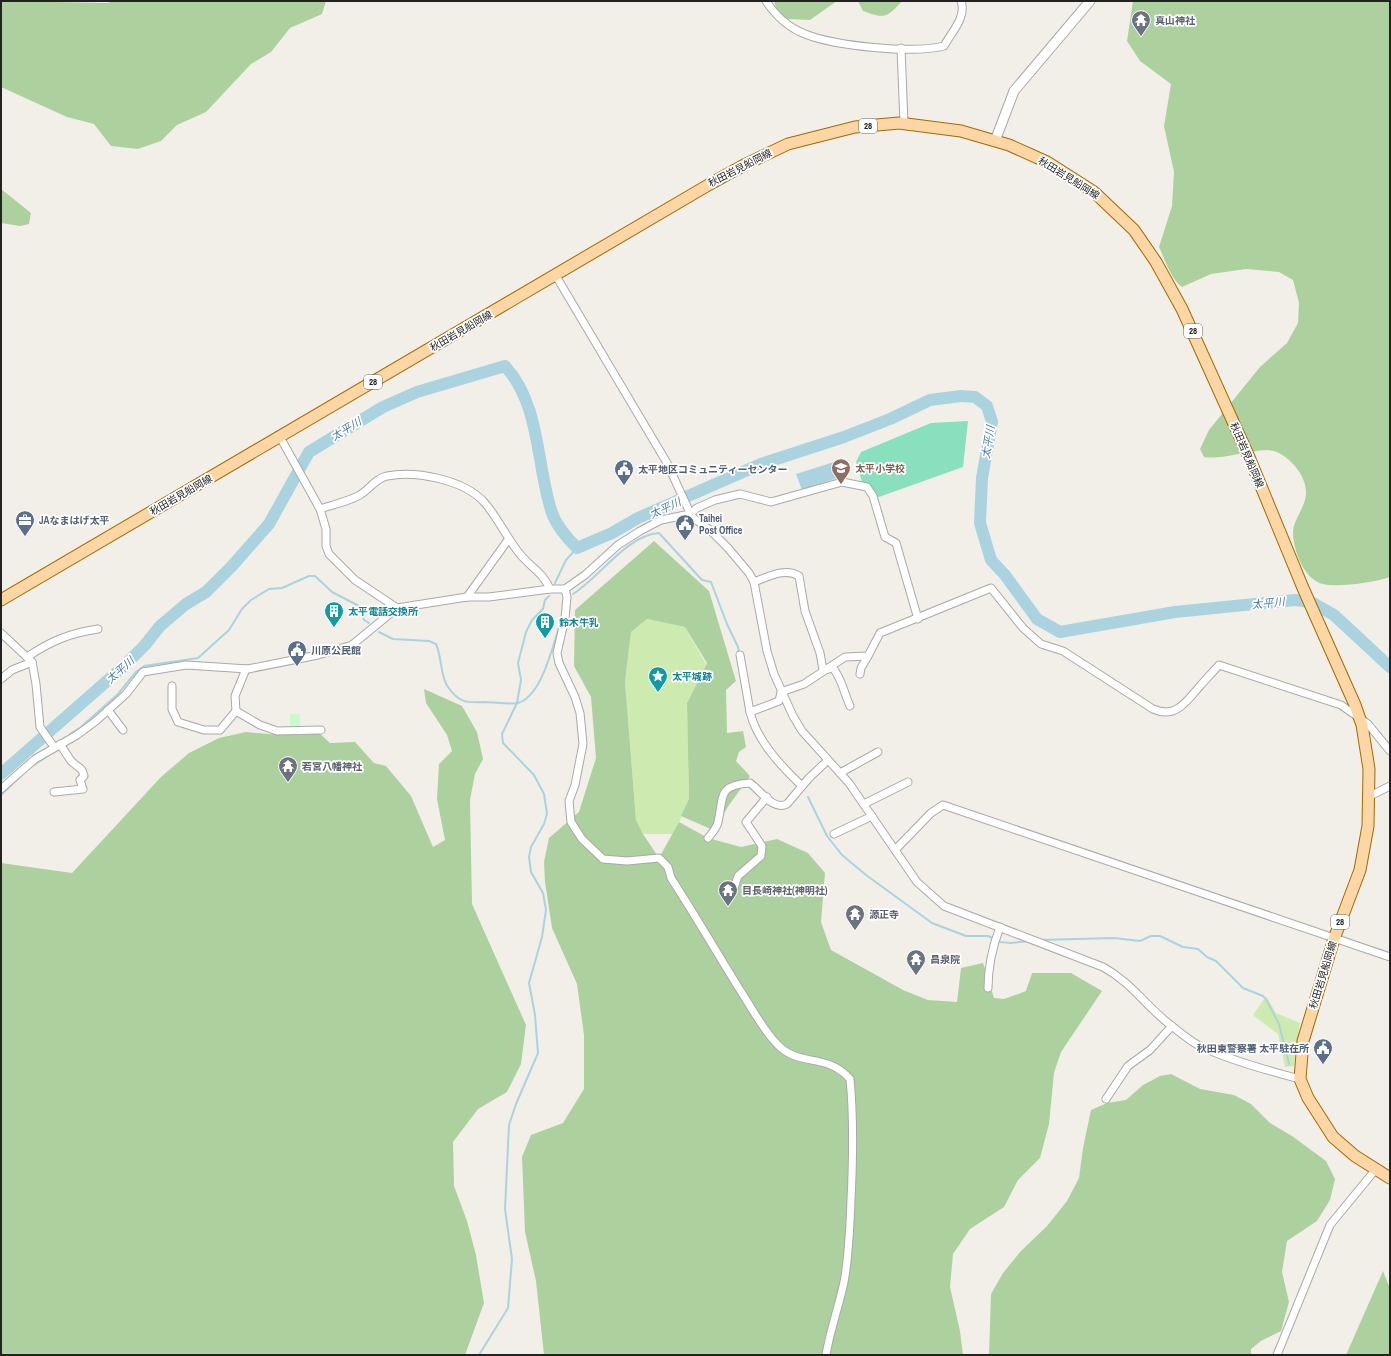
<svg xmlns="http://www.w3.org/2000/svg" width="1391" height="1356" font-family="'Archivo Narrow','Noto Sans JP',sans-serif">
	<rect width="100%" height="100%" fill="#f2efe9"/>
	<g fill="#cdebb0">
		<polygon points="647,619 685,627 706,664 687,703 689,799 674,834 643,834 636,820 625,682 631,632"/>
		<polygon points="1266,996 1276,1013 1300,1023 1294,1066 1285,1067 1278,1034 1253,1015"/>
	</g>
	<g fill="#add19e">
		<polygon points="1,1 108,3 112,1 326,1 322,14 290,28 271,52 251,64 206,112 177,125 161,141 138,149 111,146 94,124 67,117 1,87"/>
		<polygon points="774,1 837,1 810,20 787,19 777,11"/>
		<path d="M858,1H902C887,18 884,19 863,11Z"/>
		<path d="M1133,1H1390V577C1376,582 1337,588 1323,584C1304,580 1293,550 1293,532C1293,520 1307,505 1306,492C1306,476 1292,460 1279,453C1262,444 1226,461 1204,457L1200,449L1209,430L1260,367L1287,343L1298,323L1299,303L1293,280L1279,272L1246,269L1211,274L1182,287C1171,279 1165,260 1159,247L1172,206L1174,172L1164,126L1171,84L1140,61L1127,41Z"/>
		<polygon points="1,189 31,213 29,224 20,226 1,223"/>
		<polygon points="654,541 709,591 736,681 726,690 727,733 743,731 746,747 739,752 736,761 750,776 727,808 715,831 681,816 689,799 687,703 707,663 685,627 647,619 631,632 625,682 636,820 643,834 659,858 679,822 708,838 741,847 777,839 808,853 825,873 821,922 831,950 903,990 928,1000 957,1002 961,968 983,963 994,998 1004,999 1026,991 1032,973 1071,973 1102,991 1061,1052 1054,1073 1049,1124 1040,1158 1018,1180 1004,1207 970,1229 953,1254 950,1287 960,1331 963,1355 544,1355 536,1281 525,1232 522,1157 531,1135 563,1123 584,1089 584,1035 577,984 552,928 545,882 544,862 549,838 579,812 596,758 591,697 574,666 575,610"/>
		<polygon points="424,689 462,706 477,732 483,759 475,774 470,800 472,904 526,1025 521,1064 507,1092 478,1109 453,1142 454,1186 467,1221 476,1255 484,1303 465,1355 1,1355 1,863 72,873 161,777 189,753 219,738 246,732 280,735 318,732 330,743 355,742 374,763 386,766 411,796 433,847 445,840 437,799 439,764 452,751 447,735 426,703"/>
		<polygon points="1171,1074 1200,1089 1234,1095 1251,1104 1270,1123 1292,1136 1326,1161 1335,1179 1330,1200 1317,1221 1287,1241 1282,1272 1289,1302 1281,1331 1261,1341 1251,1349 1251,1355 989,1355 991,1294 1003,1273 1020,1252 1047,1226 1067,1201 1079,1178 1083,1148 1091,1110 1107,1103 1126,1100 1143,1085 1160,1076"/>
		<polygon points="1383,1271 1390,1288 1390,1355 1346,1355"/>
	</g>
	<rect fill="#c8facc" x="290" y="714" width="10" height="15"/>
	<polygon fill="#88e0be" points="968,421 963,467 876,498 862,482 856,462 861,452 931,423"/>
	<polygon fill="#aad3df" points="834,462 836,466 840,466 843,476 802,490 796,474"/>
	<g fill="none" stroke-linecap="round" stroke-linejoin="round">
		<g stroke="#aad3df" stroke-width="2">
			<polyline points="555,583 566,560 577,548"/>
			<path d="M573,594C600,577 627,535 659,533L702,580L711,582L727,624L738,647L739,654"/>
			<path d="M379,632L393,639L429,641L436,644C442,657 440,676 448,687C459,703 467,703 484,702C495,702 508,705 518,703C542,696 552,647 560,625"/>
			<polyline points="70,734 81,727 118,694 136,672 144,666 198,658 229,630 242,609 251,600 269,589 282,588 309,576 315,576 332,592 359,606 364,620 369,623"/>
			<polyline points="1,795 28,769 49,755"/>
			<polyline points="808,797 827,836 842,855 866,875 932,923 966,936 988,936 1000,942 1011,943 1028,941"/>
			<polyline points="1038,940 1114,938 1140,941 1151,936 1160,936 1183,947 1198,949 1207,957 1216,961 1243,988 1263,996 1267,1001 1279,1024 1289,1064"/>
			<polyline points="479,1355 508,1308 512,1259 505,1209 509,1125 516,1104 538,1053 535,1015 529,983 542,937 546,910 543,893 531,872 529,857 531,847 544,824 547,814 544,794 534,775 503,743 502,734 517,703 521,680 518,663 526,632 532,620 543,609 545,600 549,596"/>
		</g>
		<path stroke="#aad3df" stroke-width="12" d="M1,774L124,666L145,645L160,626L186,604L206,592L232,566L269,524L309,452L383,407L417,392L505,366C541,405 536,466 552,513C557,527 567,538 577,548L612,533L638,518L761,464L844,437L890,419L930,400L961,396L975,397L987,406L992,422L982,478L980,523L991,560L1005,575L1037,619L1060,632L1175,612L1295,600L1311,602L1334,615L1390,667"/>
		<g stroke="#a9a9a9" stroke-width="9">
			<g id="minor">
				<path d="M766,1C776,16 787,27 805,34C835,46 912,54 944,46C951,33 967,17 961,1"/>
				<polyline points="901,48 904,123"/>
				<path d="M556,276L667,463L692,517L710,530L728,548L749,573L754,582L767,651L774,674L793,716L802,731L849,783L917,882L944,906L1103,967C1132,983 1144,1004 1168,1023C1177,1030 1187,1039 1198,1045C1226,1059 1269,1071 1300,1079"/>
				<polyline points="280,437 320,509 326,529 326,546 329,554 355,580 397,608"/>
				<path d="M320,509C332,505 346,502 358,496C369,491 375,478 387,476C416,470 464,480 484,502C496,515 507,538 519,553C530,567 542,571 550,589"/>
				<path d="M754,582C768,577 785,567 799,576L805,611L820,653L823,670L833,668C842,679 844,693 850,706"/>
				<path d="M565,589L567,597L565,618L557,653L559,663L575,697L580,713L583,744L575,785L569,801L571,822L582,839L603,859L627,861L659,858L668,867L671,878C695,915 717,953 740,990C752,1008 762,1029 778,1045C799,1067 828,1053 850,1079C854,1119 853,1159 851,1200C850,1227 849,1255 844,1282C839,1306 830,1330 826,1355"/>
				<polyline points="467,597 508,540"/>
				<polyline points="1,633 32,662 36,684 40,727 54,747"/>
				<polyline points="740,655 750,712"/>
				<path d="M27,657C51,641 70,633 98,629"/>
				<polyline points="246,669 235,696 236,711 260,725 277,731 321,730"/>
				<polyline points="860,674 861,668 868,656"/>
				<polyline points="1,679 12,670 32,662"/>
				<polyline points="172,686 172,709 178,722 204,730 220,730 236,711"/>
				<polyline points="108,710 123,730"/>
				<polyline points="840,773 878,752"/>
				<path d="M802,786C781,766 757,741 750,712L779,701L781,692L804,684L845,657L868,656L880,633L991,588L1023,628L1041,644L1063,651L1153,709C1176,719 1186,702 1200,686C1206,679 1213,672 1219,665L1341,705L1368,724L1390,751"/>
				<polyline points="1,789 35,759 77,735 96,721 126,694 143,672 186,665 248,669 318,655 352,645 397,608 467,597 489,597 550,589 565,589 585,575 618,545 640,531 661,520 690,514 697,508 715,500 740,494 771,502 842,482 867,487 873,496 885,537 896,543 918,619"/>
				<polyline points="54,792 83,789 80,780 84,776 82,770 71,761 60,744"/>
				<polyline points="1370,796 1390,786"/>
				<polyline points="864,804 908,782"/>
				<polyline points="834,834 872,816"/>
				<path d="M708,838C712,833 717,828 718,822C724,797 717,785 750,783C761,791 773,811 787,804L809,778L828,760"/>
				<polyline points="895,850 931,813 943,805 1390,957"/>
				<polyline points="734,888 738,876 761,856 762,846 746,822 767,797"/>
				<path d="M988,988C988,967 992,948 1000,927"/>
				<polyline points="1106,1099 1128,1066 1150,1050 1172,1026"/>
				<polyline points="1277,1355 1330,1225 1376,1169"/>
			</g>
		</g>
		<g stroke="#a9a9a9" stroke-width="11">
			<polyline id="tertiary" points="995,141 1014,91 1090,1"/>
		</g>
		<g stroke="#a06b00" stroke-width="13">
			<polyline id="primary" points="1,600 710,184 746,164 788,144 855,127 899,123 961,131 1009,145 1047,162 1094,192 1134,230 1156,262 1182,309 1249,457 1303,588 1355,705 1362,725 1369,769 1368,826 1360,870 1334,939 1303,1041 1300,1079 1308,1098 1333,1137 1355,1156 1390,1178"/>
		</g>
		<use href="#minor" stroke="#fff" stroke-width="7"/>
		<use href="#tertiary" stroke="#fff" stroke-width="9"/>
		<use href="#primary" stroke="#fcd6a4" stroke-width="11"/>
	</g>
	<defs>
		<g id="temple-pin" transform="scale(1)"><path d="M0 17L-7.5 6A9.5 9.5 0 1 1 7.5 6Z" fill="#6b7280" stroke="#fff"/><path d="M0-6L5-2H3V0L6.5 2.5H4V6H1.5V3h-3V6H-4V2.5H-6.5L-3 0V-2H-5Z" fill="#fff"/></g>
		<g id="school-pin" transform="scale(1)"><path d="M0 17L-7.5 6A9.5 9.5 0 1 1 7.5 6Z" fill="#8d6e63" stroke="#fff"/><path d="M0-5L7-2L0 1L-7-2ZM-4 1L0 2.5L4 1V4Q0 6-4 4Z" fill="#fff"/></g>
		<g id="civic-pin" transform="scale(1)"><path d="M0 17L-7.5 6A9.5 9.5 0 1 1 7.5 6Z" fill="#5c6f8a" stroke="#fff"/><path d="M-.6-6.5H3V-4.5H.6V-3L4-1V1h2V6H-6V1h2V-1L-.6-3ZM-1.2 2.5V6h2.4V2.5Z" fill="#fff"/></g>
		<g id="office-pin" transform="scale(1)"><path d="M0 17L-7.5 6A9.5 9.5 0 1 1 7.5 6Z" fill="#5c6f8a" stroke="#fff"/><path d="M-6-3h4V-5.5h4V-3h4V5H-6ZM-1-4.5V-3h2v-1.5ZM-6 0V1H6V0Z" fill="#fff"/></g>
		<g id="building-pin" transform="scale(1)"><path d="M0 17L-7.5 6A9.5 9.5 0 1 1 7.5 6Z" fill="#0f9aa8" stroke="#fff"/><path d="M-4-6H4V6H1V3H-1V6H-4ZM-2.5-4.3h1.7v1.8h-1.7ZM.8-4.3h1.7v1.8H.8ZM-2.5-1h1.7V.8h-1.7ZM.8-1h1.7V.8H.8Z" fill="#fff"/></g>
		<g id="sight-pin" transform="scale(1)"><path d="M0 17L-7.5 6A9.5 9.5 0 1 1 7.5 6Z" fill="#0f9aa8" stroke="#fff"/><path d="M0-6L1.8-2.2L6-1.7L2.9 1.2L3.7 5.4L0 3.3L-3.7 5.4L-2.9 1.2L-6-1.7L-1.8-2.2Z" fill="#fff"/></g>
	</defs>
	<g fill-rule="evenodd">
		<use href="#temple-pin" x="1141" y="20"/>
		<use href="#school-pin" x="841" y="468"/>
		<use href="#civic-pin" x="624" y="469"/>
		<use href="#office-pin" x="25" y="520"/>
		<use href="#civic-pin" x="685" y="524"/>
		<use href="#building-pin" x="334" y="611"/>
		<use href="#building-pin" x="545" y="622"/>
		<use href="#civic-pin" x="297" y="650"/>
		<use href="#sight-pin" x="658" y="676"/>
		<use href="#temple-pin" x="288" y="766"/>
		<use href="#temple-pin" x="728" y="890"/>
		<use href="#temple-pin" x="855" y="914"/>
		<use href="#temple-pin" x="916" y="959"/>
		<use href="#civic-pin" x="1323" y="1048"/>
	</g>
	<g text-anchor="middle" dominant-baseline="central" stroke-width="3.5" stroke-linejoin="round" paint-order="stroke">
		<g fill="#fff" stroke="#646464" stroke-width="1">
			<rect x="859" y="119" width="18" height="14" rx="3"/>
			<rect x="1184" y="324" width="18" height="14" rx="3"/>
			<rect x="364" y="375" width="18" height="14" rx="3"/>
			<rect x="1331" y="915" width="18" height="14" rx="3"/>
		</g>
		<g font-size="9" font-weight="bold" fill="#222">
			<text x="868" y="126">28</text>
			<text x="1193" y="331">28</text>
			<text x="373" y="382">28</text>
			<text x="1340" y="922">28</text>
		</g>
		<g font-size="10" font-weight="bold" fill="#5b616d" stroke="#fff" text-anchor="start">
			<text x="1155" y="20">真山神社</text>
			<text x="302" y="766">若宮八幡神社</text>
			<text x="742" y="890">目長崎神社(神明社)</text>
			<text x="869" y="914">源正寺</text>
			<text x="930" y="959">昌泉院</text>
		</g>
		<g font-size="10" fill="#222" stroke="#fff">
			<text transform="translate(740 168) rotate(-27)">秋田岩見船岡線</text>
			<text transform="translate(1069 178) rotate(32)">秋田岩見船岡線</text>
			<text transform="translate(461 331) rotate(-30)">秋田岩見船岡線</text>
			<text transform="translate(1247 455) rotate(67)">秋田岩見船岡線</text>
			<text transform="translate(181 495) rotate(-30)">秋田岩見船岡線</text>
			<text transform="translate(1323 975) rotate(-73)">秋田岩見船岡線</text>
		</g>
		<g font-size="10" font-weight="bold" fill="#785e54" stroke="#fff" text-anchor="start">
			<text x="855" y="468">太平小学校</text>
		</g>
		<g font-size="10" font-weight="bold" fill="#4e5e75" stroke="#fff" text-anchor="start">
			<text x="638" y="469">太平地区コミュニティーセンター</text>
			<text x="699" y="518">Taihei<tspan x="699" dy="12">Post Office</tspan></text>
			<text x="39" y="520">JAなまはげ太平</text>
			<text x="311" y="650">川原公民館</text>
			<text x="1309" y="1048" text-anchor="end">秋田東警察署 太平駐在所</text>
		</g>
		<g font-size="10" font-weight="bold" fill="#0d838f" stroke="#fff" text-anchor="start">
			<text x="348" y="611">太平電話交換所</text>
			<text x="559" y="622">鈴木牛乳</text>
			<text x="672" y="676">太平城跡</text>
		</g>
		<g font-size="11" font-style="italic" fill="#4a7aab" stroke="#fff">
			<text transform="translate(346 429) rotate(-31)">太平川</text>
			<text transform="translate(988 442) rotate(-81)">太平川</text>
			<text transform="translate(665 508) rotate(-25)">太平川</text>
			<text transform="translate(1268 603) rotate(-6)">太平川</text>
			<text transform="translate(120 670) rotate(-42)">太平川</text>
		</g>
	</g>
	<rect width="1391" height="1356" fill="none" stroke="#222222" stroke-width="4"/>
</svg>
